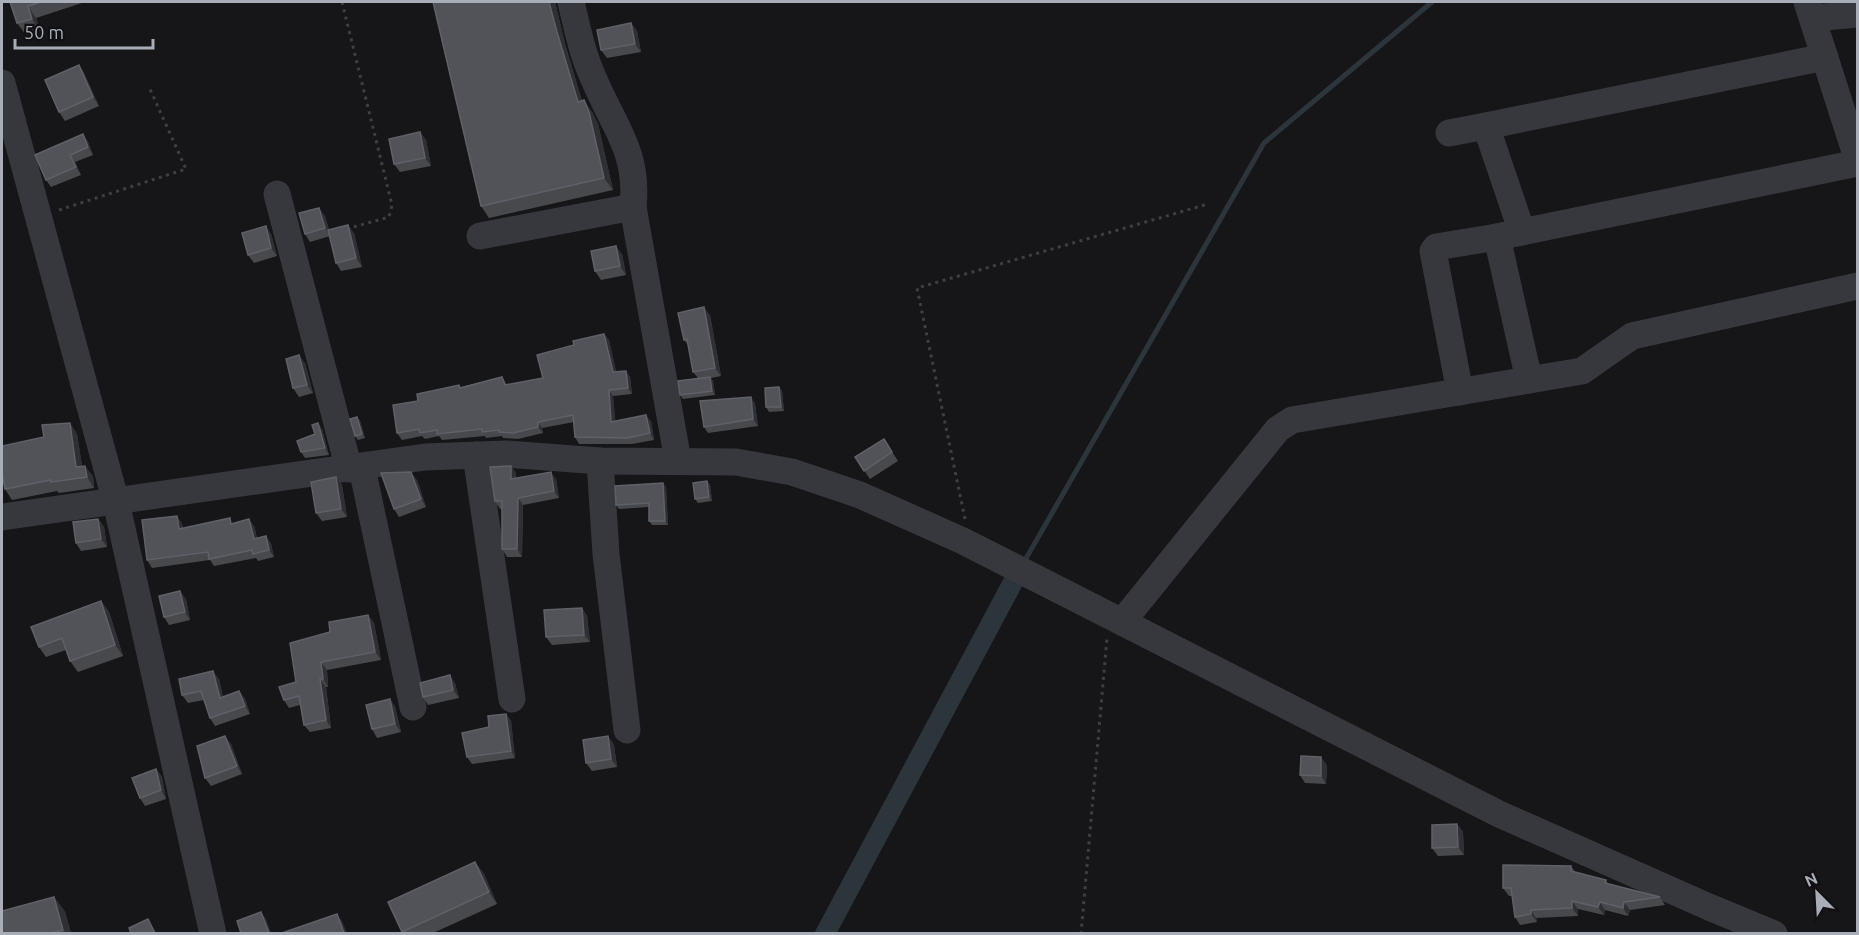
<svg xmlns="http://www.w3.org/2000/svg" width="1859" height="935" font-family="Ubuntu,sans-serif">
	<rect width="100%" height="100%" fill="#161618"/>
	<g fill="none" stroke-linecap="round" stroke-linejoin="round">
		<polyline stroke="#2c353c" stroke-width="5" points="1024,562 1264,143 1432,2"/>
		<polyline stroke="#2c353c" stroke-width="20" points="825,934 1020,569"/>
		<g stroke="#3d3f44" stroke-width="3" stroke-dasharray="3 4.5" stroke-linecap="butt">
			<polyline points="342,2 392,205 389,217 350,228"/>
			<polyline points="59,210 186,169 149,87"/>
			<polyline points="965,519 917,288 1208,204"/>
			<polyline points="1081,934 1107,638"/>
		</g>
		<g stroke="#37383d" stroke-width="27">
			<path d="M571,2C577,27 582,53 593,77C613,126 639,151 633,207L678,461"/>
			<polyline points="1807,2 1858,161"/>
			<polyline points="1813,18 1858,14"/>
			<polyline points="2,83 116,502 213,934"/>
			<polyline points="1449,133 1486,126"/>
			<polyline points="277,194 349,469"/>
			<polyline points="1522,232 1486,126 1825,57"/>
			<polyline points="480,236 633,207"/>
			<polyline points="1497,237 1529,380"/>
			<polyline points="1460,392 1433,251 1436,247 1497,237 1858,163"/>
			<polyline points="476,455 512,699"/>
			<polyline points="600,461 606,554 627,730"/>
			<polyline points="362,468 413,707"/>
			<polyline points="2,517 425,457 506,454 600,461 736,462 792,472 860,495 963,541 1499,814 1709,907 1774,934"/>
			<polyline points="1122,622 1278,429 1292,420 1582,371 1632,336 1858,286"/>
		</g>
	</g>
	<g fill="#47494d">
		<polygon points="10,2 85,2 36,18 40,31 26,35 17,23"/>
		<polygon points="433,2 556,2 556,6 565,44 582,101 592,112 598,124 613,190 489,218 481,206"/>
		<polygon points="631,23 637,31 641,52 607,58 601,50"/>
		<polygon points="79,65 84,73 99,106 65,121 59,112"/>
		<polygon points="420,132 426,140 431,166 400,172 394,164"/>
		<polygon points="83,134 88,142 93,155 75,162 81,175 51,187 46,180"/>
		<polygon points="325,216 329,230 354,233 362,267 341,271 336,263 330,236 310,242 305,234"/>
		<polygon points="271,234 277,256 254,263 248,255"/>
		<polygon points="622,254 626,275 601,280 595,271"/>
		<polygon points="710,315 721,376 711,378 713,381 715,395 683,399 680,395 698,378 693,372 689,346 684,340"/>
		<polygon points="604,334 609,340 616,372 626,371 630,377 632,394 613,396 615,421 651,421 654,440 632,444 579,444 575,437 574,422 542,428 543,433 518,439 503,438 502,436 486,438 485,436 442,440 439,436 425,439 422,436 402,440 397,433 418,401 461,387 502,377 507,385 543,378 574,345"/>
		<polygon points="305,363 313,393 299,397 293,388"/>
		<polygon points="779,387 782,391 784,411 769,412 766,407"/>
		<polygon points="751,397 755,404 758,426 708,433 704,427"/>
		<polygon points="357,417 360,421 365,438 358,440 355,436"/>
		<polygon points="70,423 77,434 82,466 93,476 94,488 59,493 57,491 12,500 5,489 44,437"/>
		<polygon points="322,429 329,455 305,458 301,452 315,434"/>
		<polygon points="884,439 898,461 870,479 855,457"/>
		<polygon points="511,466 516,473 516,478 556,479 559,498 523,505 522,557 507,557 502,549 502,509 500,509 495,501"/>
		<polygon points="336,477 342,485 347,517 322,521 316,513"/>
		<polygon points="417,480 426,507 399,517 394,509"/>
		<polygon points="707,481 710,485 712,501 698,503 695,499"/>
		<polygon points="663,483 666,487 668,525 652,525 649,521 649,507 619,509 616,505"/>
		<polygon points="177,516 182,524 183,528 233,523 254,526 257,538 266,536 271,544 274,557 258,561 256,558 214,566 210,560 152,568 147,560"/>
		<polygon points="98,519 104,527 107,547 81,551 76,543"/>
		<polygon points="186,599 190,620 169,625 164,617"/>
		<polygon points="101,601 109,612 123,656 78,672 70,661 66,650 46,657 39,647"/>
		<polygon points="582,608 587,616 590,642 552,645 546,637"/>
		<polygon points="368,615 374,623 381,660 327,670 328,687 326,687 331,728 310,732 304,725 300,705 289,708 284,700 330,632"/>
		<polygon points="219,679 223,697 239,691 245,699 250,714 215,726 210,718 204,700 188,703 182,695"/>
		<polygon points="455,683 459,698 428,705 423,697"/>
		<polygon points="390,699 395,707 401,732 377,738 372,729"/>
		<polygon points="506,714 511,721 515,758 472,764 467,757 489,727"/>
		<polygon points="608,736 614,745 617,767 592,771 586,763"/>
		<polygon points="231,744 242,774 211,786 205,778"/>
		<polygon points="1327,765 1326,784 1305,783 1300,775"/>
		<polygon points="156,769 162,777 166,799 145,806 140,798"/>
		<polygon points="1457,824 1463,832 1464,855 1438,856 1432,848"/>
		<polygon points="475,862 484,874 497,904 433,933 403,933 402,932"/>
		<polygon points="1571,866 1575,872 1606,880 1608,884 1660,897 1665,905 1630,910 1628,916 1605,910 1604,915 1578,909 1578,916 1536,918 1537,922 1520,925 1515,917 1512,896 1509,896 1503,888"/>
		<polygon points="54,897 65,912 71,933 2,933"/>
	</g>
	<g fill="#2f3033">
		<polygon points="549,2 556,2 556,6 565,44 586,114 578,102 557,32"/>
		<polygon points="28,6 36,18 40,31 32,19"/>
		<polygon points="631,23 637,31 641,52 635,44"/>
		<polygon points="79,65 84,73 99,106 93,97"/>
		<polygon points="584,100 592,112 598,124 613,190 604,178"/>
		<polygon points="420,132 426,140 431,166 425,158"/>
		<polygon points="83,134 88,142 93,155 88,147"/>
		<polygon points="70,155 75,162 81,175 76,167"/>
		<polygon points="319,208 325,216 330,236 325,228"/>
		<polygon points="348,225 354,233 362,267 356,258"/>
		<polygon points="266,226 271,234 277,256 271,248"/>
		<polygon points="616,246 622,254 626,275 620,266"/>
		<polygon points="704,307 710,315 721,376 715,368"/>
		<polygon points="604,334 609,340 618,379 613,372"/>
		<polygon points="299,355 305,363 313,393 307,385"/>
		<polygon points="626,371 630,377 632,394 628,388"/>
		<polygon points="710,377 713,381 715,395 712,391"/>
		<polygon points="779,387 782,391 784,411 781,407"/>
		<polygon points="609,390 613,396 616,428 611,422"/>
		<polygon points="751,397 755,404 758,426 753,419"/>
		<polygon points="646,415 651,421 654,440 650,433"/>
		<polygon points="357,417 360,421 365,438 362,434"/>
		<polygon points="538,422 542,428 543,433 538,427"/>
		<polygon points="70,423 77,434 84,478 76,467"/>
		<polygon points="318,423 322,429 329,455 325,448"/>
		<polygon points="85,466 93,476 94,488 87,477"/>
		<polygon points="511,466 516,473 516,486 511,479"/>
		<polygon points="411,472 417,480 426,507 421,499"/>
		<polygon points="551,472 556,479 559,498 554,491"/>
		<polygon points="336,477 342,485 347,517 341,509"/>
		<polygon points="707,481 710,485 712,501 709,497"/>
		<polygon points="663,483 666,487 668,525 665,521"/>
		<polygon points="518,498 523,505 522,557 517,549"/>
		<polygon points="177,516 182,524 184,536 179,529"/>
		<polygon points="98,519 104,527 107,547 101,539"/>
		<polygon points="249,519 254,526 259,546 254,539"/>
		<polygon points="266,536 271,544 274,557 269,550"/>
		<polygon points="180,591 186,599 190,620 185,612"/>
		<polygon points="101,601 109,612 123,656 115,645"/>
		<polygon points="582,608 587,616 590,642 584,635"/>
		<polygon points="368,615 374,623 381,660 375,652"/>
		<polygon points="321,662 327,670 328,687 323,679"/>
		<polygon points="213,671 219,679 225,706 220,698"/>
		<polygon points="450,675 455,683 459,698 453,690"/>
		<polygon points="320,679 326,687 331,728 326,720"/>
		<polygon points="239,691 245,699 250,714 245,706"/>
		<polygon points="390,699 395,707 401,732 395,724"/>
		<polygon points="506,714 511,721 515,758 511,751"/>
		<polygon points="225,736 231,744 242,774 237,766"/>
		<polygon points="608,736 614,745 617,767 611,759"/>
		<polygon points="1321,757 1327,765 1326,784 1321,776"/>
		<polygon points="156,769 162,777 166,799 161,790"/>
		<polygon points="1457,824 1463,832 1464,855 1458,847"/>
		<polygon points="475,862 484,874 497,904 489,892"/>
		<polygon points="54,897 65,912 71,933 66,933 63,930"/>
		<polygon points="1572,901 1578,909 1578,916 1572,908"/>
		<polygon points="1600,902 1605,910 1604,915 1598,907"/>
		<polygon points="1624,902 1630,910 1628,916 1623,908"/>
		<polygon points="1531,910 1536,918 1537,922 1531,914"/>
		<polygon points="261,912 266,919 271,933 269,933"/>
		<polygon points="337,914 342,921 347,933 344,933"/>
	</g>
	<g fill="#525359" stroke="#5f6168" stroke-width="1.5">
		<polygon points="10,2 41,2 28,6 32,19 17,23"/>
		<polygon points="433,2 549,2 557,32 578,102 584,100 589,112 604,178 481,206"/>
		<polygon points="631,23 635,44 601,50 597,30"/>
		<polygon points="79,65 93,97 59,112 45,80"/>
		<polygon points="420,132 425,158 394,164 389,139"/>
		<polygon points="83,134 88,147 70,155 76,167 46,180 35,155"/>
		<polygon points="319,208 325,228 305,234 299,213"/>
		<polygon points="348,225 356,258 336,263 328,230"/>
		<polygon points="266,226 271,248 248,255 242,233"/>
		<polygon points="616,246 620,266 595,271 591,251"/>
		<polygon points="704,307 715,368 693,372 687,339 684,340 678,313"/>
		<polygon points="604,334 613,372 626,371 628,388 609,390 611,422 646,415 650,433 628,438 575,437 573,415 538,422 538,427 513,433 499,432 499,430 482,432 482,429 437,434 437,430 420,433 419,429 397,433 393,405 418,401 417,394 459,385 460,388 502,377 505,385 543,378 537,355 574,345 573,341"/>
		<polygon points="299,355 307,385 293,388 286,359"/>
		<polygon points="710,377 712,391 680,395 678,381"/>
		<polygon points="779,387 781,407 766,407 765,388"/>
		<polygon points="751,397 753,419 704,427 700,401"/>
		<polygon points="357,417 362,434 355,436 350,419"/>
		<polygon points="70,423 76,467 85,466 87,477 51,482 51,480 5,489 2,473 2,446 44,437 42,425"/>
		<polygon points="318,423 325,448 301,452 297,441 315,434 312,425"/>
		<polygon points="884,439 892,452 864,471 855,457"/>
		<polygon points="511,466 511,479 551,472 554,491 518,498 517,549 502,549 502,501 495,501 490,467"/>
		<polygon points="411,472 421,499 394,509 381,473"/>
		<polygon points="336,477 341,509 316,513 311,482"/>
		<polygon points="707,481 709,497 695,499 693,483"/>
		<polygon points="663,483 665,521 649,521 649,503 616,505 615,486"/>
		<polygon points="177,516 179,529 230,518 231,524 249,519 254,539 266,536 269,550 253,554 252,550 209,559 208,552 147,560 142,520"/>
		<polygon points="98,519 101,539 76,543 73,522"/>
		<polygon points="180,591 185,612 164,617 159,596"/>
		<polygon points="101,601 115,645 70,661 62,638 39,647 31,627"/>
		<polygon points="582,608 584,635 546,637 544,610"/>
		<polygon points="368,615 375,652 321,662 323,679 320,679 326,720 304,725 299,696 284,700 279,687 296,682 290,643 330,632 329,622"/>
		<polygon points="213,671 220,698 239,691 245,706 210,718 201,691 182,695 179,679"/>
		<polygon points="450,675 453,690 423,697 420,683"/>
		<polygon points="390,699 395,724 372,729 366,705"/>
		<polygon points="506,714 511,751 467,757 462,733 489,727 488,716"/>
		<polygon points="225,736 237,766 205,778 197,746"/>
		<polygon points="608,736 611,759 586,763 583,740"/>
		<polygon points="1301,756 1321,757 1321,776 1300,775"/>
		<polygon points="156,769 161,790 140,798 132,778"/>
		<polygon points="1457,824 1458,847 1432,848 1432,825"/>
		<polygon points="475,862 489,892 402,932 388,902"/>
		<polygon points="1503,865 1571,866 1571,871 1606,880 1605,883 1660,897 1624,902 1623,908 1600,902 1598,907 1572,901 1572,908 1531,910 1531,914 1515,917 1511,888 1503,888"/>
		<polygon points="54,897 63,930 51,933 2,933 2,911"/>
		<polygon points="261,912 269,933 241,933 237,921"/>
		<polygon points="337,914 344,933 282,933"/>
		<polygon points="148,919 155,933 131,933 129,928"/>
	</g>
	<rect width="1859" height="935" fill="none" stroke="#a8adb8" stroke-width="6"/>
	<g transform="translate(1817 893) rotate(336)" stroke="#111113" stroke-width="4.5" paint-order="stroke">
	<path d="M0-4.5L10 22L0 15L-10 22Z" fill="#a8adb8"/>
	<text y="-9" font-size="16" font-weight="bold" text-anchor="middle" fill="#a8adb8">N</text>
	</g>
	<path d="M15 39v9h138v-9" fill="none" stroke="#a8adb8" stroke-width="3"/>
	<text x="24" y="39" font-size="18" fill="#a8adb8" stroke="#111113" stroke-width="4.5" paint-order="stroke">50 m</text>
</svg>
